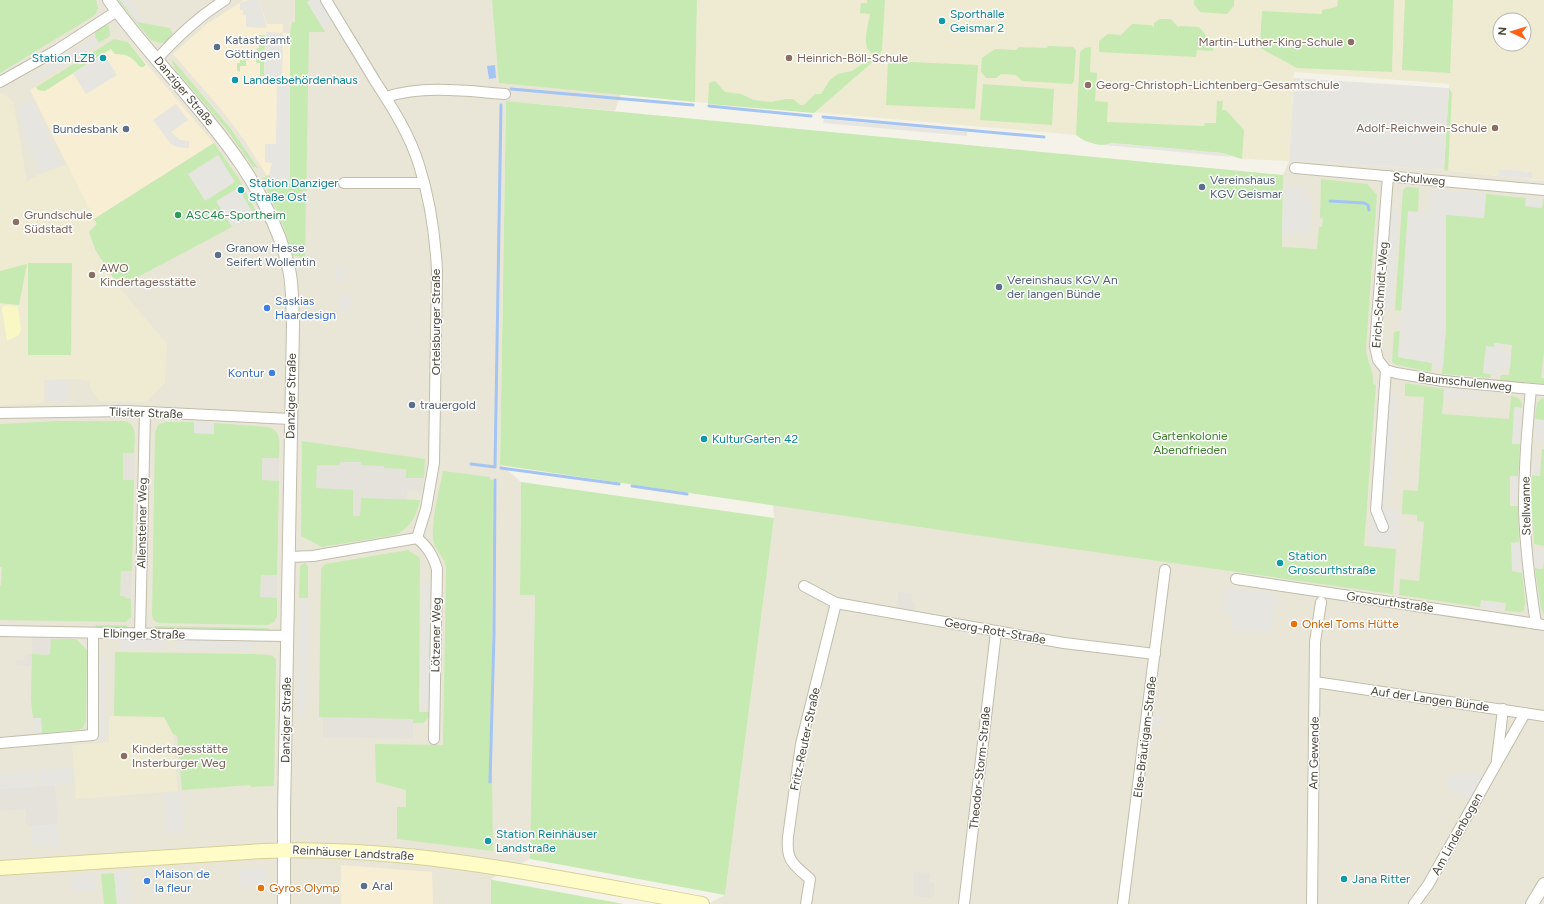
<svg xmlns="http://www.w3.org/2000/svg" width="1544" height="904" font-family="Figtree,sans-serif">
	<rect width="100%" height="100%" fill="#f5f3e9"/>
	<g fill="#e9e6d7">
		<polygon points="0,0 623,0 621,94 615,111 506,101 500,464 521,482 520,594 535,595 533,726 530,859 491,879 491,904 0,904"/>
		<polygon points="1289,161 1444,170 1544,181 1544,904 708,904 725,895 774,518 773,504 1277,578 1282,233 1283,175"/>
	</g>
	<g fill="#f7eed4">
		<polygon points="244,0 259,0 267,24 283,24 283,33 290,33 290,184 269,175 267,176 245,141 220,108 173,54 207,24"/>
		<polygon points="114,39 128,42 214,143 94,219 30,90"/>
		<polygon points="341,865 432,872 433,904 341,904"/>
	</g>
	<g fill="#e4e2da">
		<rect x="123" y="453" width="11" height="27"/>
		<polygon points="262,457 279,458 279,481 262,480"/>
		<polygon points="339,462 361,462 362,465 384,466 384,468 407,469 406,478 424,478 421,491 407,490 407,500 361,498 360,517 353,516 316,489 317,464 339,465"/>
		<polygon points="121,571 132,571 131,599 124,598 120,596"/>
		<polygon points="261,574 277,575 277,598 260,598"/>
		<polygon points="898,592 912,593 911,603 915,603 914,613 896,611"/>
		<polygon points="32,638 51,639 51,655 32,654 31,666 16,665 16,660 23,660 28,654 32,654"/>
		<polygon points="323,717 413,719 413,739 323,737"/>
		<polygon points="55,785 58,824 27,826 26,809 0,811 0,789"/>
		<polygon points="914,872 930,873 929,882 934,883 933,898 914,896"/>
	</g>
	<g fill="#eeebd2" fill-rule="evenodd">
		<path d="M697,0H1544V181L1532,179V172L1499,169L1498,176L1444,170L1449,84L1294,72L1289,161L1242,159L1222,153L1112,143L1105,145L1086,142L1076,135L695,102ZM1500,20H1524V44H1500Z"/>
		<polygon points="3,93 13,101 27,181 42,173 67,164 97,224 89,232 96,251 119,287 167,344 165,383 146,402 100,401 90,389 90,381 74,379 44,380 44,403 0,405 0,94"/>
		<polygon points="109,716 164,717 173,734 178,791 76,799 72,745 109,742"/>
	</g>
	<g fill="#c6eab1">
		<polygon points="0,0 96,0 98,8 95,15 0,73"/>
		<polygon points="118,0 120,0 137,22 170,28 173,34 169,40 164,42 160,43 151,40"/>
		<path d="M295,0H310L307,2L325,32H309L305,258L292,255C286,228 274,203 261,179L269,175L274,184H290V33L292,22H295Z"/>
		<polygon points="492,0 697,0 695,102 499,83"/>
		<path d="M867,0H885L882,50L879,56C858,53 868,27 870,14L860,13L861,3H867Z"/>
		<polygon points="1194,0 1234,0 1234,6 1227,14 1200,12 1194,4"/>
		<polygon points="1338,0 1394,0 1392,72 1297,68 1260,48 1262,11 1322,14 1322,10 1337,7"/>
		<polygon points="1405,0 1453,0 1450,73 1402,70"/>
		<polygon points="1160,19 1171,19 1178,27 1180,26 1199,27 1214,45 1213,51 1197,50 1196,57 1099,52 1099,41 1108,34 1121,35 1132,24 1151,25 1154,28 1154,23"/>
		<polygon points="109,25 110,36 99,43 95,37 95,31 100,27"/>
		<polygon points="259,35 265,35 264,76 260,76 260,63 256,63 257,48 259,48"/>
		<path d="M114,39L128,42L146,65L143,67H140C132,57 128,54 115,54L111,49L45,91L38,90L36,87Z"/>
		<polygon points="1048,46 1073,47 1076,50 1074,81 1072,84 1022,81 1016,75 1001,74 996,78 986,78 981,72 982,58 995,49 1016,50 1019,47 1047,48"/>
		<path d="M1091,47L1090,72L1097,73L1095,101L1108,102L1107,122L1204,126L1205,123H1216L1217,101H1223L1222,110H1226L1244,130L1242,159L1222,153L1112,143C1099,148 1086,142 1076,135L1080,52L1085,48Z"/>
		<polygon points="246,51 250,51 249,60 246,60 246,66 240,66 240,72 237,71 237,63 240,63 240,60 243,60 243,57 246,57"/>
		<polygon points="867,56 876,59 814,113 708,104 709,83 715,81 725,92 741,94 754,100 771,102 786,99 793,99 800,105 804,105 815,94 821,94 830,80 838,74 852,71 862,64"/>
		<polygon points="171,58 230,128 258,168 253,167 227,130 175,69"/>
		<polygon points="888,61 978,65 975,109 886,105"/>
		<polygon points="983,84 1054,89 1052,125 980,120"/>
		<polygon points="1449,88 1452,93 1448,171 1444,170"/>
		<path d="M506,101L1283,175L1282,247L1317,249L1319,227H1322L1323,219L1320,218L1321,179L1367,184L1377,195L1366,349C1367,362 1375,372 1373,384L1376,385L1364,546L1396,549L1393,594L981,536L500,465Z"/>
		<polygon points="214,143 239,179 258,215 232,227 119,287 96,251 89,232 97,224 94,219"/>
		<polygon points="1407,187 1419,188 1418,212 1408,211 1402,311 1395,310 1403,190"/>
		<polygon points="1486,194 1526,198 1525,206 1542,208 1543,199 1544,199 1544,352 1541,378 1544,378 1544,384 1500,380 1501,375 1509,375 1512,345 1495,343 1494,347 1486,347 1483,373 1491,374 1490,378 1442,374 1446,327 1429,213 1484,218"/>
		<polygon points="28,263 72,263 71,355 28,355"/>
		<polygon points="27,264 19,305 0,303 0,271"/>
		<polygon points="1400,331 1398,357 1432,363 1431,372 1397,365 1392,362 1394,332"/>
		<path d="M1405,383L1444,389L1442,414L1509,419L1511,396C1519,397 1522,400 1522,408L1515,407L1512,444H1520L1518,476H1510V506H1518L1519,542L1511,543L1512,571L1522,573L1525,602L1524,610L1521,612L1505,611L1506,603L1481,600L1480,607L1399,595L1400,579L1419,581L1424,522L1417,521V515L1402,514L1403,490L1418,491L1424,397L1405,396Z"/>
		<polygon points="1542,398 1544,398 1544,420 1535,419 1537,403"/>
		<path d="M59,421H125C139,425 134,442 134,453H123V480H134L132,571H121L120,596H124L125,598L131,599V617L126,622L0,620V586L1,585L2,567H0V424Z"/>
		<path d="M165,422H194V433L214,434V423L269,427C283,432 279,446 279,458H262V480L279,481L277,575H261L260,597L277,598V616L274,622L268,625H258L161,623C156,622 154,622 152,616L155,433L158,425Z"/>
		<path d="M302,441L425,459L424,478H406V469L384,468V466L361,465V462H340L339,465H317L316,488L353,490V516H360L361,498L420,500C416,516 411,528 395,535L322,547L301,536Z"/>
		<polygon points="1542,449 1544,449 1544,546 1534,544 1531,495 1532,475 1540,476"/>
		<path d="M443,471L490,477V479L493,480L492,655L489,775L492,776L493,851L397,839V807H406V790L376,782L375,744L443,745L446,568C445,558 437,552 434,543C429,531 440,485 443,471Z"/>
		<polygon points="521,482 774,518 725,895 530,859 535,595 520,595"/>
		<polygon points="408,550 420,558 419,712 430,712 430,716 423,723 413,723 413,719 319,717 321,569 325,564"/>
		<polygon points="1544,559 1544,615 1541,607 1535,568 1543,569"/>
		<polygon points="305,563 308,566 308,598 299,598 300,568 301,565"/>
		<polygon points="95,625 128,625 124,630 101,629 96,627"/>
		<polygon points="155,626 268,628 271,631 155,630"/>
		<polygon points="51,639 76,639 87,650 86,721 82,729 42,734 41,718 33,718 31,700 32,654 50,655"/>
		<polygon points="115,652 251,654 271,655 276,659 274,786 251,787 250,785 182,790 177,736 173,734 164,717 114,716"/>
		<polygon points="114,873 117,904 104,904 101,874"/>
		<polygon points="491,879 493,880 624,904 491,904"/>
	</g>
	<polygon fill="#f9f8c4" points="10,305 18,307 21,330 19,335 7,341 2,309 3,306"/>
	<g fill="#e6e5e0">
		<polygon points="120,0 129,0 146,23 137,22"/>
		<polygon points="249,0 259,0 267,28 246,27 246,15 243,15 243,10 240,10 240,3"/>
		<polygon points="310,0 319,0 333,22 323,28 307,2"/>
		<polygon points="266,32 283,33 282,79 290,80 290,184 274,184 269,175 272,163 265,162 265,144 276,144 277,82 264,82"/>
		<polygon points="95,37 99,43 33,83 30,77"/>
		<polygon points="99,56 103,62 107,59 117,75 86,94 73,73"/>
		<polygon points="1294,78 1449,88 1444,170 1289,161"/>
		<polygon points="33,100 62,166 42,173 25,140 18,107"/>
		<polygon points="176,104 188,120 171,132 180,140 189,141 189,148 177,147 171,144 153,120"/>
		<polygon points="824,119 967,132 967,136 823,123"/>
		<polygon points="1112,143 1222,153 1232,157 1105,145"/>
		<polygon points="218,155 235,182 205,201 188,174"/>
		<polygon points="1499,169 1532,172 1532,179 1498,176"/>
		<polygon points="1284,186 1305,188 1305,197 1312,197 1310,235 1282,233"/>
		<polygon points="238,188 255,216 232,227 216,201"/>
		<polygon points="1431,189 1486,194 1484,218 1446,215 1446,327 1443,367 1432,366 1432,363 1398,357 1408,211 1429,213"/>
		<polygon points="1526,198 1543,199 1542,208 1525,206"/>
		<polygon points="1390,210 1399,211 1392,309 1383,309"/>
		<polygon points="337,266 345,267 344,282 335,281"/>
		<polygon points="339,295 351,296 349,312 338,311"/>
		<polygon points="1494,343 1504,344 1503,351 1511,352 1510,368 1502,367 1501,375 1483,373 1486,346 1494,347"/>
		<polygon points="67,379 68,402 57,402 56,399 47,400 47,380"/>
		<polygon points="1444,389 1482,392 1482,400 1443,396"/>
		<polygon points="1389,395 1397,396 1389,499 1381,498"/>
		<polygon points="1514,407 1522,408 1520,444 1512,444"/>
		<polygon points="1536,420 1544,420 1544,441 1534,439"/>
		<polygon points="194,422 214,423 214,434 194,433"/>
		<polygon points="1533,460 1540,460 1540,476 1532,475"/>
		<rect x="1511" y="476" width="7" height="29"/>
		<polygon points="1372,502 1381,503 1399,514 1396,546 1369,544"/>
		<polygon points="1512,543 1520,543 1522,571 1512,571"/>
		<polygon points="1534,550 1544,551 1543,569 1535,568"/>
		<polygon points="423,582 432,582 430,709 421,709"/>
		<polygon points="1225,587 1278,594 1272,631 1231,630 1231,614 1222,612"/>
		<polygon points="299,598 308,598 306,716 298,716"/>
		<polygon points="1482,601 1504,604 1503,611 1481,608"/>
		<rect x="119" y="638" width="46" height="11"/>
		<polygon points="178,638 251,640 251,651 177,649"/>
		<polygon points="97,657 106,657 105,740 96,740"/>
		<polygon points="1154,714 1162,715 1159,730 1152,729"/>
		<polygon points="33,718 41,718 42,734 34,735"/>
		<polygon points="73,767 74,784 40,786 39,770"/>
		<polygon points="36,770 37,787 0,789 0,773"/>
		<polygon points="1451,773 1483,774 1471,800 1445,787"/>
		<polygon points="181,792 184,833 167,834 164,793"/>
		<polygon points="58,824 60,849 54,849 53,846 35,847 35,845 32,845 31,826"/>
		<polygon points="239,867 266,867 266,886 239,885"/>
		<polygon points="129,872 131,904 117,904 114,873"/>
		<polygon points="96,874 97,891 72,892 72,876"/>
	</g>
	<polygon fill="#a4c4f3" points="495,65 496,78 489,79 487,66"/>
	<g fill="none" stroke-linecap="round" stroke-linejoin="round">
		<g stroke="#a4c4f3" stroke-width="3">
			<polyline points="511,89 693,105"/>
			<polyline points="709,106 811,116"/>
			<polyline points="823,117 1044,137"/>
			<polyline points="1330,201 1364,203 1368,205 1369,210"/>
			<polyline points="471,464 495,467 501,105"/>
			<polyline points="501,468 619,484"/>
			<polyline points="632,486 687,494"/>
			<polyline points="490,782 494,634 495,480"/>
		</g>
		<g stroke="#c1bdab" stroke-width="12">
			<g id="minor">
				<path d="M157,59C176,38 201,15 225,0"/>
				<polyline points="0,82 57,50 117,11"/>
				<path d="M386,97C424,85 466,91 505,94"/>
				<polyline points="1295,168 1544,190"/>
				<polyline points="1388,176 1375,346 1378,360 1386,370 1396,373 1443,381 1544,390"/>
				<polyline points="344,183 424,183"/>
				<path d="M1531,389C1527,429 1524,468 1524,508C1525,547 1530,585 1536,624"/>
				<polyline points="0,413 126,411 291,419"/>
				<polyline points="1383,527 1376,510 1386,370"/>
				<path d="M417,538C428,547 433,556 437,569L434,739"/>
				<path d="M289,557L313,556L417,538L426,509L434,463L437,270C435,234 430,199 419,165C410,135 392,107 375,81C359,54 342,27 326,0"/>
				<polyline points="1236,579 1544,625"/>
				<polyline points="804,586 836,603 1064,643 1155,654"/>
				<polyline points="0,631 288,636"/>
				<polyline points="140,634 145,412"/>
				<polyline points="1315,682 1544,716"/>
				<polyline points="0,743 93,735 93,633"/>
				<polyline points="1497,759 1503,709"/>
				<path d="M806,904L810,879C793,864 786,861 788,837L801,744L836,603"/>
				<polyline points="964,904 996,632"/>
				<polyline points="1123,904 1165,570"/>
				<polyline points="1312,904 1315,642 1321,602"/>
				<polyline points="1414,904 1428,885 1525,713"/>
			</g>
		</g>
		<g stroke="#c1bdab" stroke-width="14">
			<g id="tertiary">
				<path d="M109,0C172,88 263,159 289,269C293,287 292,306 293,324L284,812V904"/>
				<polyline points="1532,904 1544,884"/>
			</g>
		</g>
		<g stroke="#d6d198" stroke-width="16">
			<path id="secondary" d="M0,868L263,851C412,845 557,878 702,904"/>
		</g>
		<use href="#minor" stroke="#fff" stroke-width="10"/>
		<use href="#tertiary" stroke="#fff" stroke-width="12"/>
		<use href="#secondary" stroke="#fffcc8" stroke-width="14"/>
	</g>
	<g fill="#0f9aa8" stroke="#fff" stroke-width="1.5">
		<circle cx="942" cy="21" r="4"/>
		<circle cx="103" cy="58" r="4"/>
		<circle cx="235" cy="80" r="4"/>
		<circle cx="241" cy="190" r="4"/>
		<circle cx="704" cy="439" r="4"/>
		<circle cx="1280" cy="563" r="4"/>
		<circle cx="488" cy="841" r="4"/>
		<circle cx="1344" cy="879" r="4"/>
	</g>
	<g fill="#8d6e63" stroke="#fff" stroke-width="1.5">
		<circle cx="1351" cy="42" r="4"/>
		<circle cx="789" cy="58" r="4"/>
		<circle cx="1088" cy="85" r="4"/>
		<circle cx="1495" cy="128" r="4"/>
		<circle cx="16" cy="222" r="4"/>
		<circle cx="92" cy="275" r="4"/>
		<circle cx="124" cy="756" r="4"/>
	</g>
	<g fill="#5c6f8a" stroke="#fff" stroke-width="1.5">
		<circle cx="217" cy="47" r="4"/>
		<circle cx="126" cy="129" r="4"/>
		<circle cx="1202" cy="187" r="4"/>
		<circle cx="218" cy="255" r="4"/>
		<circle cx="999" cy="287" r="4"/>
		<circle cx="412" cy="405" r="4"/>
		<circle cx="364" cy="886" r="4"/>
	</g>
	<circle fill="#2e9e5b" stroke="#fff" stroke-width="1.5" cx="178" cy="215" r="4"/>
	<g fill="#3f7fe0" stroke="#fff" stroke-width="1.5">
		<circle cx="267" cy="308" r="4"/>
		<circle cx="272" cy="373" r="4"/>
		<circle cx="147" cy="881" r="4"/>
	</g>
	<g fill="#e8710a" stroke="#fff" stroke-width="1.5">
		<circle cx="1294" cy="624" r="4"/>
		<circle cx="261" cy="888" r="4"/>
	</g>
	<g text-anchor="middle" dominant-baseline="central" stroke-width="3" stroke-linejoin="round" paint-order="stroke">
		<g font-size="12" fill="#0d838f" stroke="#fff" text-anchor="start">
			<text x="950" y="14">Sporthalle<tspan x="950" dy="14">Geismar 2</tspan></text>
			<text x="95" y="58" text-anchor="end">Station LZB</text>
			<text x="243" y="80">Landesbehördenhaus</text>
			<text x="249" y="183">Station Danziger<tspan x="249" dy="14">Straße Ost</tspan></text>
			<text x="712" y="439">KulturGarten 42</text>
			<text x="1288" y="556">Station<tspan x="1288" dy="14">Groscurthstraße</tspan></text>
			<text x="496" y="834">Station Reinhäuser<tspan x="496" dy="14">Landstraße</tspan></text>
			<text x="1352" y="879">Jana Ritter</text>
		</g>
		<g font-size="12" fill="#4e5e75" stroke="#fff" text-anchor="start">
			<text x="225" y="40">Katasteramt<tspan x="225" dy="14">Göttingen</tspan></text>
			<text x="118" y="129" text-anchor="end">Bundesbank</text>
			<text x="1210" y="180">Vereinshaus<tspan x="1210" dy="14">KGV Geismar</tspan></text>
			<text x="226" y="248">Granow Hesse<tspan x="226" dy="14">Seifert Wollentin</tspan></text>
			<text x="1007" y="280">Vereinshaus KGV An<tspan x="1007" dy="14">der langen Bünde</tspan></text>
			<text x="420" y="405">trauergold</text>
			<text x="372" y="886">Aral</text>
		</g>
		<g font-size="12" fill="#785e54" stroke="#fff" text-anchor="start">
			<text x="1343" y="42" text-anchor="end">Martin-Luther-King-Schule</text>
			<text x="797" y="58">Heinrich-Böll-Schule</text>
			<text x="1096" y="85">Georg-Christoph-Lichtenberg-Gesamtschule</text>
			<text x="1487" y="128" text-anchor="end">Adolf-Reichwein-Schule</text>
			<text x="24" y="215">Grundschule<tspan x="24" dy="14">Südstadt</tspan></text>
			<text x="100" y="268">AWO<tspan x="100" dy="14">Kindertagesstätte</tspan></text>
			<text x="132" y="749">Kindertagesstätte<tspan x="132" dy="14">Insterburger Weg</tspan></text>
		</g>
		<g font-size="12" fill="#494537" stroke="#fff">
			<text transform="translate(184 91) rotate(50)">Danziger Straße</text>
			<text transform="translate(1419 179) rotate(5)">Schulweg</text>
			<text transform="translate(1380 295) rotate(-86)">Erich-Schmidt-Weg</text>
			<text transform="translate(436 322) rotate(-90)">Ortelsburger Straße</text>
			<text transform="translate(1465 382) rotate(6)">Baumschulenweg</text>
			<text transform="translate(291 396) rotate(-89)">Danziger Straße</text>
			<text transform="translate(146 413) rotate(2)">Tilsiter Straße</text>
			<text transform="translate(1526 506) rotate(-91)">Stellwanne</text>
			<text transform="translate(142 523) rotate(-89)">Allensteiner Weg</text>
			<text transform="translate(1390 602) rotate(8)">Groscurthstraße</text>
			<text transform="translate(995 631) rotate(10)">Georg-Rott-Straße</text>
			<text transform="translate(144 634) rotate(1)">Elbinger Straße</text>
			<text transform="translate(436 635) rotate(-89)">Lötzener Weg</text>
			<text transform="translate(1430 699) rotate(8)">Auf der Langen Bünde</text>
			<text transform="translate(286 720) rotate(-89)">Danziger Straße</text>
			<text transform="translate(1145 737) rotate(-83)">Else-Bräutigam-Straße</text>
			<text transform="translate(805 739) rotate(-78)">Fritz-Reuter-Straße</text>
			<text transform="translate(1314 753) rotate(-89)">Am Gewende</text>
			<text transform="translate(980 768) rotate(-84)">Theodor-Storm-Straße</text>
			<text transform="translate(1457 834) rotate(-61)">Am Lindenbogen</text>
			<text transform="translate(353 853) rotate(3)">Reinhäuser Landstraße</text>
		</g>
		<g font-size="12" fill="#27864d" stroke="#fff" text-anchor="start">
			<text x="186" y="215">ASC46-Sportheim</text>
		</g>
		<g font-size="12" fill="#366cbe" stroke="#fff" text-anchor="start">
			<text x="275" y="301">Saskias<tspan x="275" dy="14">Haardesign</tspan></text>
			<text x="264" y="373" text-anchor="end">Kontur</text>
			<text x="155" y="874">Maison de<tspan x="155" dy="14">la fleur</tspan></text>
		</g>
		<g font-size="12" fill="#397d28" stroke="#fff">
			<text x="1190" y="436">Gartenkolonie<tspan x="1190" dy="14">Abendfrieden</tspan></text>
		</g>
		<g font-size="12" fill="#c56008" stroke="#fff" text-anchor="start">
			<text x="1302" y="624">Onkel Toms Hütte</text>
			<text x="269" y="888">Gyros Olymp</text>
		</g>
	</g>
	<g transform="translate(1512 32) rotate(274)"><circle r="19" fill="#ffffff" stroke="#b6b5af"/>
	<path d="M0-3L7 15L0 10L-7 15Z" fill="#ff6215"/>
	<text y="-6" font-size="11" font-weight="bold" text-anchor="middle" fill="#494537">N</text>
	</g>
</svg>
